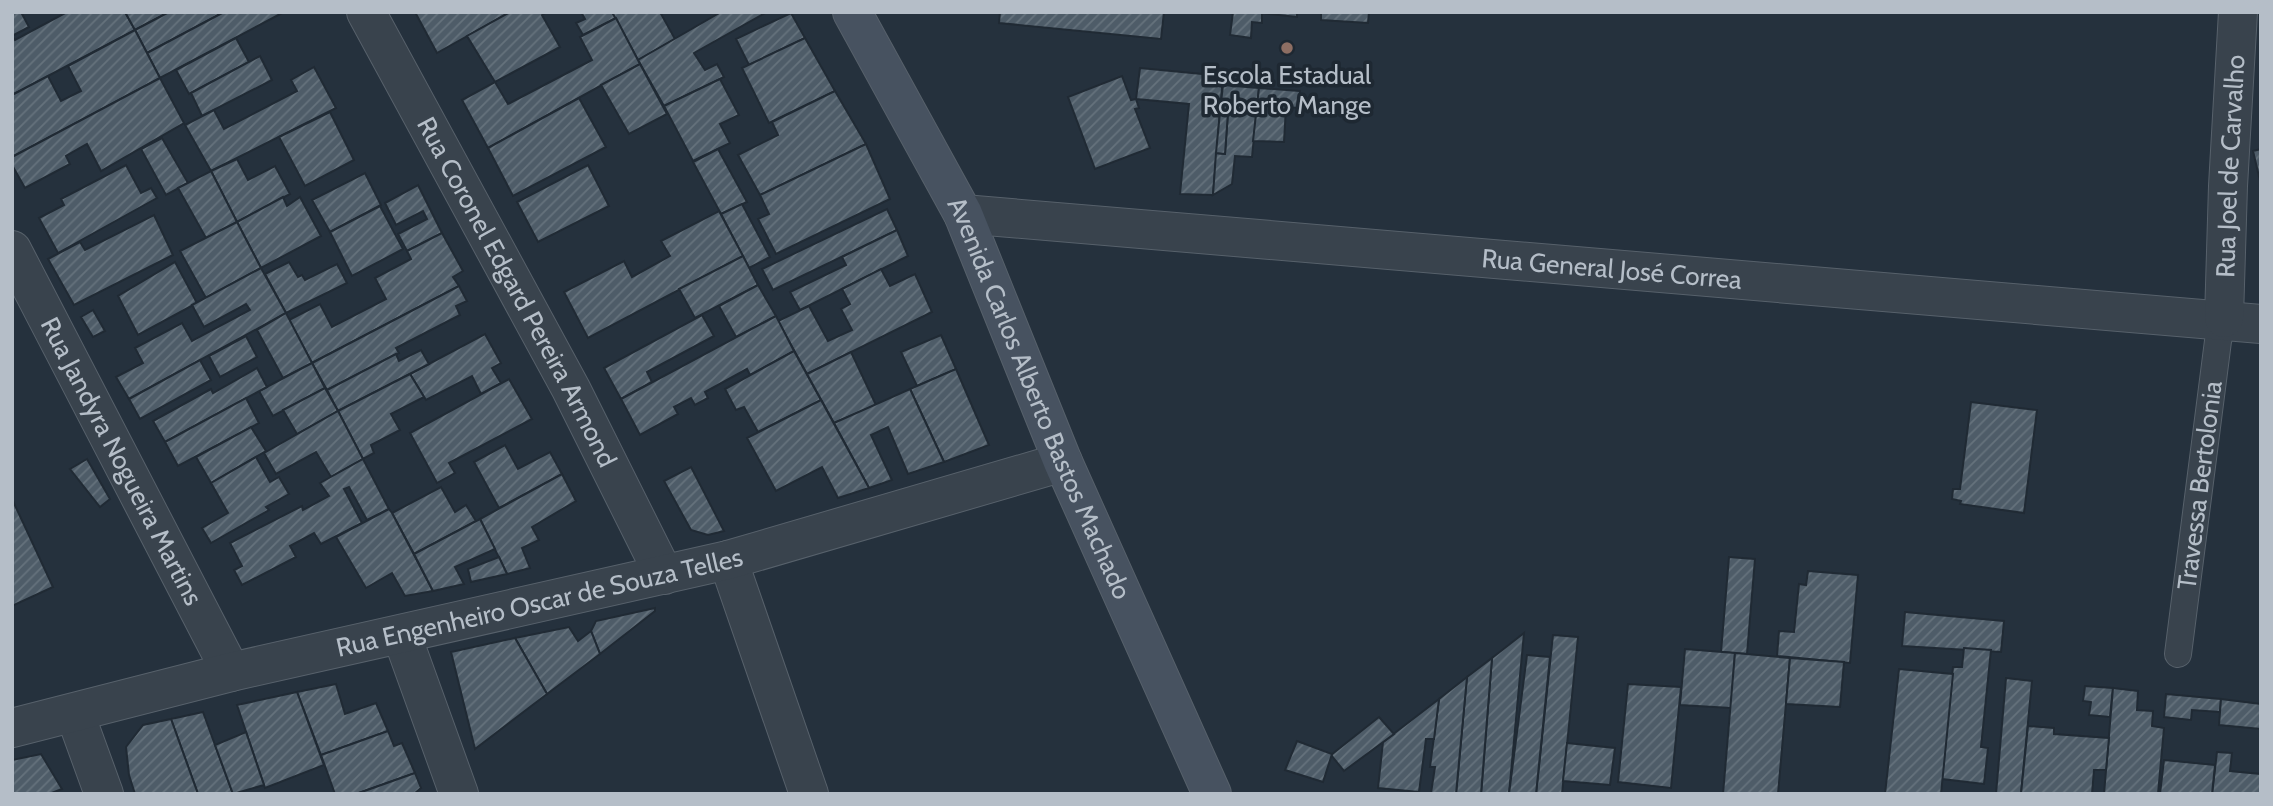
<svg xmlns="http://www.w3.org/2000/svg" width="2273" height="806" font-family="Cabin,sans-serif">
	<defs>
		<pattern id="building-hatch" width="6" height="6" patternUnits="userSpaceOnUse" patternTransform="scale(1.75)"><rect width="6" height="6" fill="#4e5c68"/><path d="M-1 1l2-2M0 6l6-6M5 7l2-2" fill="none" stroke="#65727c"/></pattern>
	</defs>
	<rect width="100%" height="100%" fill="#25313d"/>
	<g fill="url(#building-hatch)" stroke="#202a34" stroke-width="2">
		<polygon points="12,12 21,12 29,27 12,36"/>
		<polygon points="67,12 125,12 135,30 12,95 12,36 15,40"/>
		<polygon points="125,12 169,12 135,30"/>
		<polygon points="169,12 224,12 147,53 135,30"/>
		<polygon points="224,12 284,12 160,78 147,53"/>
		<polygon points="415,12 510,12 437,53"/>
		<polygon points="510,12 547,12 542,15 560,47 495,82 467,36"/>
		<polygon points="581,12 612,12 616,18 583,35 576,23 585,19"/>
		<polygon points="612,12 660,12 675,39 638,60"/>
		<polygon points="721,12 767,12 694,53 705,70 717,64 724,77 664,106 638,60"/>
		<polygon points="1000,12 1164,12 1161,39 999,23"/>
		<polygon points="1233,12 1297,12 1297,17 1262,13 1262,23 1252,22 1251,38 1230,35"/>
		<polygon points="1321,12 1369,12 1368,23 1321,20"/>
		<polygon points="791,13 805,38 749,65 736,39"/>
		<polygon points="616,18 640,64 488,148 462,100 495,82 508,104 592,60 580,37"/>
		<polygon points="135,30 160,78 12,157 12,95 48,76 61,101 81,91 68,66"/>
		<polygon points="236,38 249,62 189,94 176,70"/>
		<polygon points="805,38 835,91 769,123 742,68"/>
		<polygon points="260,56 272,80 202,116 191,93"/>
		<polygon points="640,64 667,114 629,134 601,85"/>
		<polygon points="314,67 336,108 211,171 185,125 214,110 224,129 297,91 291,80"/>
		<polygon points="1140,68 1223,76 1213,195 1180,194 1189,104 1136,99"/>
		<polygon points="1122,76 1131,100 1136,99 1139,108 1135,109 1150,148 1095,169 1068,97"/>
		<polygon points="160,78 184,123 101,171 87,144 66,156 70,164 25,188 12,165 12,157"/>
		<polygon points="720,79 739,115 720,124 730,143 693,161 664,106"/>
		<polygon points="1223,85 1259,88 1252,157 1235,156 1232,184 1213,195 1216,153 1225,154 1228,112 1220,112"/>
		<polygon points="1259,88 1300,91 1299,108 1286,107 1284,142 1253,141"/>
		<polygon points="835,91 866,144 760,195 738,155 778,135 772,122"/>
		<polygon points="579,98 606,147 513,196 488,148"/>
		<polygon points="330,112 354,160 305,186 279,137"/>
		<polygon points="1220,112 1228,112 1225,154 1216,153"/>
		<polygon points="162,138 188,183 166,195 141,149"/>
		<polygon points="866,144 890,199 776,254 758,219 769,214 760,195"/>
		<polygon points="718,149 747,202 721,214 693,162"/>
		<polygon points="2261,149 2261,185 2253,151"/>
		<polygon points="237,159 248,180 275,166 290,194 237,222 211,171"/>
		<polygon points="126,165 141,193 151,188 157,198 58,253 39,218 64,205 61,199"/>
		<polygon points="588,165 609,206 538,242 517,202"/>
		<polygon points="211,171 237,222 206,238 178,188"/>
		<polygon points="365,173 381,205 330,232 312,200"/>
		<polygon points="418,185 442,233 407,251 398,234 427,219 423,211 396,225 385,203"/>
		<polygon points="283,197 287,206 300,197 321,236 261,268 237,222"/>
		<polygon points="742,204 770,257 749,268 721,214"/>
		<polygon points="380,206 403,249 352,276 330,232"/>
		<polygon points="887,209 897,230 773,290 762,269"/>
		<polygon points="719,211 743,256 588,338 564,292 624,261 632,277 670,256 661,241"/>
		<polygon points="154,215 173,255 74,305 48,259 80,242 85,250"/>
		<polygon points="237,222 261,268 206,298 180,251"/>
		<polygon points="897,230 908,256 800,310 790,292 846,265 842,257"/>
		<polygon points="442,233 463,271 453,277 459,286 312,363 289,320 320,304 332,327 386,299 375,278 411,259 407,251"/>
		<polygon points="743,256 758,285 695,318 679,289"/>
		<polygon points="175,262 197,303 138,335 118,296"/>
		<polygon points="289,262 298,277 302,275 305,280 337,264 347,283 286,313 265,274"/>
		<polygon points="261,268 286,313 129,399 116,377 143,363 135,348 182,323 192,341 250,310 246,304 204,327 192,305"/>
		<polygon points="881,269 890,286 915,274 932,312 807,374 778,321 809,306 828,341 852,330 841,309 850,304 842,289"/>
		<polygon points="758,285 776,316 736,337 719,306"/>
		<polygon points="459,286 467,301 456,306 460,315 396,348 399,353 327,390 312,363"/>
		<polygon points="93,310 105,331 93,337 81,317"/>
		<polygon points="286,313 312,363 283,378 257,330"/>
		<polygon points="702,315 714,336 647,372 652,382 621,399 604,368"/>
		<polygon points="776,316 794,351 750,375 747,369 705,392 708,398 695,405 691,398 674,407 678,414 640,435 621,399"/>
		<polygon points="485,334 501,363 492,368 501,383 481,394 472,376 426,400 410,374"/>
		<polygon points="941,335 956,369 917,386 901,352"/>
		<polygon points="246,336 257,357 220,377 209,356"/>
		<polygon points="421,350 429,364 338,411 327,390 396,354 399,361"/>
		<polygon points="794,351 821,400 758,432 744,407 736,410 725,389"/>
		<polygon points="851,352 876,405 834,423 807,374"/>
		<polygon points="200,360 211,380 140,419 129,399"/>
		<polygon points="312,363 325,388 273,416 259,391"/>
		<polygon points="257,368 267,387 165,442 153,421 211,389 213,393"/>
		<polygon points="956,369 989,445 944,462 910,389"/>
		<polygon points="410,374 424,397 391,414 400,430 371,445 374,453 363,459 338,411"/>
		<polygon points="509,379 532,419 449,463 455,473 437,483 410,433"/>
		<polygon points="325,388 338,411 297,434 283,410"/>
		<polygon points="910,389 944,462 908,474 888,427 871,435 892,480 869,488 834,423"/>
		<polygon points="246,398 259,423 178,466 165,442"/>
		<polygon points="821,400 869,488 838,498 822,467 776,491 747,438"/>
		<polygon points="1971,402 2037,410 2024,513 1960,504 1961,501 1952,499 1953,489 1960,489"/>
		<polygon points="338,411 363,459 331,477 316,452 276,474 264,453"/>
		<polygon points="251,427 266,451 211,483 196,457"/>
		<polygon points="505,445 518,469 550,452 562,474 499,508 474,462"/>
		<polygon points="256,457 270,482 279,477 289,494 266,507 269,510 211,543 202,528 228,513 211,483"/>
		<polygon points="87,459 110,499 100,507 70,469"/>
		<polygon points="363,459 389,509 367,520 349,487 344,489 362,523 321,544 314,533 290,546 296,557 242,585 234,570 242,566 230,543 302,506 303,510 329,496 320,483"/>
		<polygon points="691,467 724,531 708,535 691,530 664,481"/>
		<polygon points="562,474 576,501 532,527 539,540 522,548 530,568 507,574 480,519"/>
		<polygon points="441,487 455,512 466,505 476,521 414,554 392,513"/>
		<polygon points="12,499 53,587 12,606"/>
		<polygon points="389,509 392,513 433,591 405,596 392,573 366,588 336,537"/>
		<polygon points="480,519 495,549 455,567 464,584 433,591 414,554"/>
		<polygon points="499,557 507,574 471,582 468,569"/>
		<polygon points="1729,557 1755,559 1747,654 1721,652"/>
		<polygon points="1808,571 1858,575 1850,663 1777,656 1779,631 1794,632 1799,584 1806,585"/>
		<polygon points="655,608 655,611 600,654 591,631 596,621"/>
		<polygon points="1905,612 2004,621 2001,652 1902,646"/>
		<polygon points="569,627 578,641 591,631 600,654 547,694 515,638"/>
		<polygon points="1524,633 1509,794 1481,794 1492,658"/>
		<polygon points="1553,635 1578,637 1562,794 1536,794"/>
		<polygon points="515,638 547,694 475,749 451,652"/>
		<polygon points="1964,648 1991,650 1981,747 1988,748 1984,784 1942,779 1953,667 1962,667"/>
		<polygon points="1685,649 1735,653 1731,708 1680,705"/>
		<polygon points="1735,653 1790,658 1778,794 1723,794"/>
		<polygon points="1527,655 1550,657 1536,794 1509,794"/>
		<polygon points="1492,658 1481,794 1456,794 1467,677"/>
		<polygon points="1790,658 1844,662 1840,707 1786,704"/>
		<polygon points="1899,669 1953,674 1941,794 1885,794"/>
		<polygon points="1467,677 1456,794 1431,793 1435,767 1430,767 1439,699"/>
		<polygon points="2006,678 2032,681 2021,794 1996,794"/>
		<polygon points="336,684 345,714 376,703 388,731 321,755 297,692"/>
		<polygon points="1628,684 1681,687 1671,788 1618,782"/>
		<polygon points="2085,686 2113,688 2110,717 2089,715 2091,702 2083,701"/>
		<polygon points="2113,688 2138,691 2137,710 2153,711 2152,726 2164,728 2158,794 2104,794"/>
		<polygon points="297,692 324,765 265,788 237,705"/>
		<polygon points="2166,694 2221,699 2220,712 2192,710 2191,720 2164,717"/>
		<polygon points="1439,699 1434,739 1426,739 1419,792 1378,788 1383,742"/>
		<polygon points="2221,699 2261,704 2261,729 2219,725"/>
		<polygon points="203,712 215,745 233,794 198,794 171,719"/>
		<polygon points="1379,717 1394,734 1344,771 1331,755"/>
		<polygon points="171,719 198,794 135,794 129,775 126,747 143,725"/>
		<polygon points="2028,726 2054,728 2054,734 2109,738 2106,770 2094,770 2092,794 2021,794"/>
		<polygon points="388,731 394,746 402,743 415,773 356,794 335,794 321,755"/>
		<polygon points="246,732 264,785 233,794 215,745"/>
		<polygon points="1297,741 1332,754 1323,782 1285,770"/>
		<polygon points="1567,743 1615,748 1610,785 1563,781"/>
		<polygon points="2217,752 2232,753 2230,771 2261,774 2261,794 2212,794"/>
		<polygon points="41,754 62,789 49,794 12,794 12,760"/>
		<polygon points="2164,760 2215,765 2212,794 2160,794"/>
		<polygon points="415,773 421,788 414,794 356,794"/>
	</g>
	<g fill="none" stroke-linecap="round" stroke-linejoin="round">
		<g stroke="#57616b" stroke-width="28">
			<g id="lane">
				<path id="s1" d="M2178,654L2218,341L2224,318"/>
			</g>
		</g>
		<g stroke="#57616b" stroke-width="40">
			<g id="street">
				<path id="s2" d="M366,12L571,389L664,575"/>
				<path id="s3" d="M963,214L2261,324"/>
				<path id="s4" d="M12,250L231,672"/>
				<path id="s5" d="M2224,318L2228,186L2238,12"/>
				<polyline points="728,560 809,794"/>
				<polyline points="402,636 459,794"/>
				<polyline points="75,714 104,794"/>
				<path id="s6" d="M12,728L231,672L728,560L1063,462"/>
			</g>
		</g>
		<g stroke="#57616b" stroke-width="40">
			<g id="secondary">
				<path id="s7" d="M852,12L963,214L1063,462L1212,794"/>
			</g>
		</g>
		<use href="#lane" stroke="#39434d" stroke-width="26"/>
		<use href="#street" stroke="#39434d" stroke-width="38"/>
		<use href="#secondary" stroke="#475260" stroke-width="38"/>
	</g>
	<circle fill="#8d6e63" stroke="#1e2832" stroke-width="2.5" cx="1287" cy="48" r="7"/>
	<g text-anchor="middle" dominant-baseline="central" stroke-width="7" stroke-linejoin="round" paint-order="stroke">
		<g font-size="26" fill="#b5bec8" stroke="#1e2832">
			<text x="1287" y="75">Escola Estadual<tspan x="1287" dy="30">Roberto Mange</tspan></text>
		</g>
		<g font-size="26" fill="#b5bec8" stroke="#1e2832">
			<text stroke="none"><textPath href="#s5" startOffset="152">Rua Joel de Carvalho</textPath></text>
			<text stroke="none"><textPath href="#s3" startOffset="651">Rua General José Correa</textPath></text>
			<text stroke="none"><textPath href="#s2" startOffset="318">Rua Coronel Edgard Pereira Armond</textPath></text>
			<text stroke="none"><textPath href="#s7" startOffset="430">Avenida Carlos Alberto Bastos Machado</textPath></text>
			<text stroke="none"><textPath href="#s4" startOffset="238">Rua Jandyra Nogueira Martins</textPath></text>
			<text stroke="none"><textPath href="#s1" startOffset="170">Travessa Bertolonia</textPath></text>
			<text stroke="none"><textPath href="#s6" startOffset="542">Rua Engenheiro Oscar de Souza Telles</textPath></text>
		</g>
	</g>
	<rect width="2273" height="806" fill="none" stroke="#b5bec8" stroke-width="28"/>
</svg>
